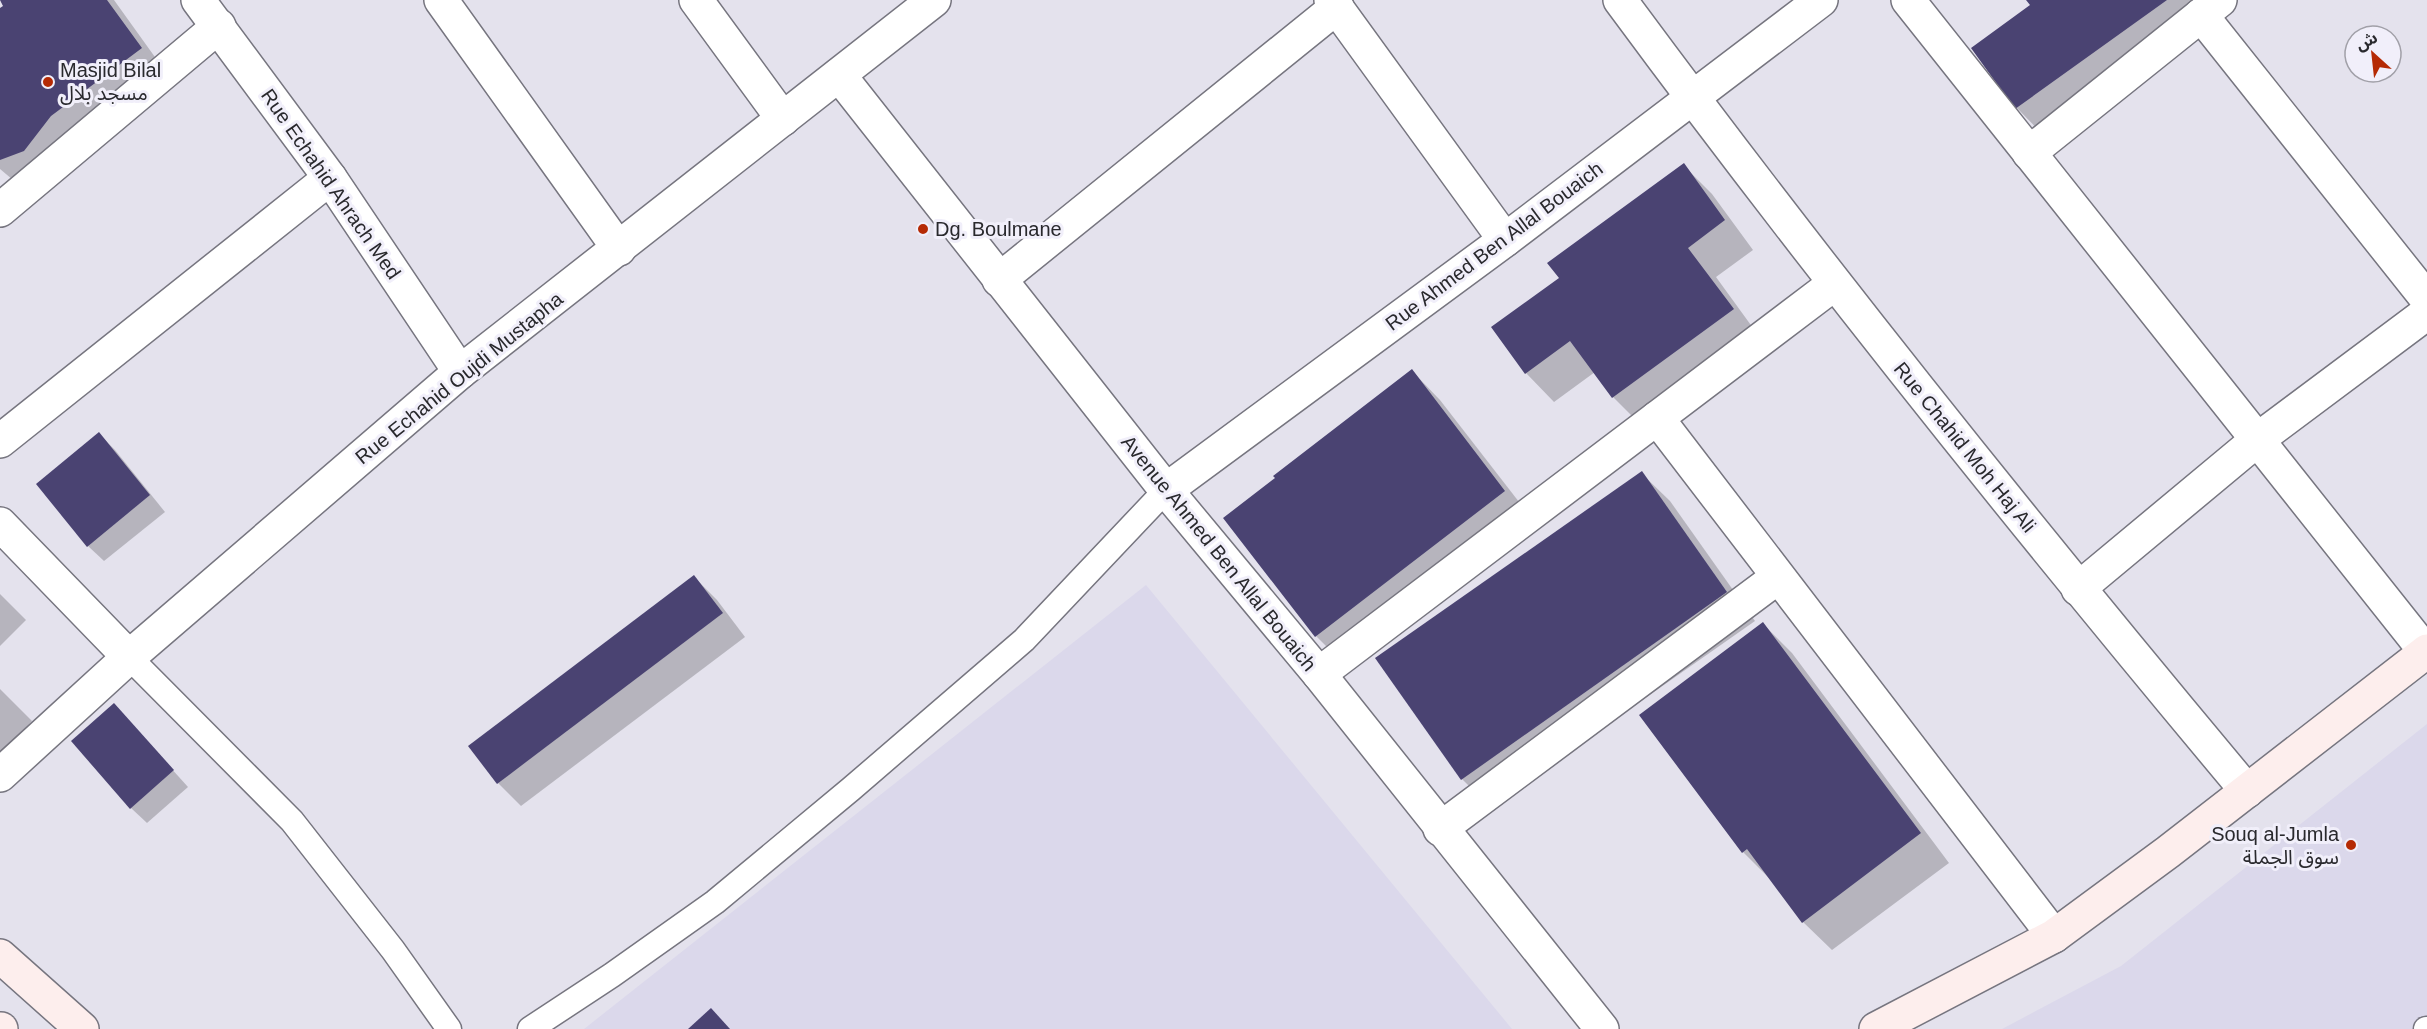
<svg xmlns="http://www.w3.org/2000/svg" width="2427" height="1029" font-family="Arial,'Noto Sans Arabic',sans-serif">
	<rect width="100%" height="100%" fill="#e4e2ed"/>
	<g fill="#dbd8eb">
		<polygon points="1146,585 1512,1029 584,1029"/>
		<polygon points="2427,724 2427,1029 2002,1029 2121,966"/>
	</g>
	<g fill="#0003">
		<polygon points="2,0 114,0 170,78 25,190 0,169 0,10 4,7"/>
		<polygon points="2028,0 2236,0 2045,137 2017,108 1973,48 2032,5"/>
		<polygon points="1683,165 1712,194 1753,250 1716,277 1761,339 1642,426 1613,397 1595,372 1554,402 1526,373 1561,279"/>
		<polygon points="1412,371 1440,400 1533,520 1345,665 1316,636"/>
		<polygon points="99,434 115,450 165,512 104,561 88,546"/>
		<polygon points="1641,473 1670,501 1755,621 1490,807 1462,779"/>
		<polygon points="694,577 717,600 745,637 521,806 498,783"/>
		<polygon points="0,594 26,620 0,646"/>
		<polygon points="1763,624 1792,653 1949,863 1832,950 1803,922 1772,881 1743,852 1641,715"/>
		<polygon points="0,689 32,721 0,753"/>
		<polygon points="114,705 188,787 147,823 131,808"/>
	</g>
	<g fill="#4a4372">
		<polygon points="0,0 107,0 142,48 51,116 24,151 0,160 0,8 3,6"/>
		<polygon points="2026,0 2167,0 2015,109 1971,48 2030,5"/>
		<polygon points="1684,163 1725,220 1688,248 1734,309 1612,398 1570,341 1525,374 1491,327 1559,278 1547,263"/>
		<polygon points="1412,369 1505,491 1315,637 1223,518 1275,478 1273,476"/>
		<polygon points="99,432 150,495 87,547 36,484"/>
		<polygon points="1642,471 1727,592 1461,780 1375,658"/>
		<polygon points="694,575 723,613 497,784 468,746"/>
		<polygon points="1763,622 1921,833 1802,923 1747,849 1742,853 1639,715"/>
		<polygon points="114,703 174,770 130,809 71,741"/>
		<polygon points="711,1008 730,1029 688,1029"/>
	</g>
	<g fill="none" stroke-linecap="round" stroke-linejoin="round">
		<g stroke="#76757f" stroke-width="27">
			<g id="lane">
				<polyline points="129,657 292,821 393,950 449,1029"/>
				<polyline points="530,1029 612,975 715,902 851,789 1024,640 1166,490"/>
				<polyline points="2426,1029 2427,1029"/>
			</g>
		</g>
		<g stroke="#76757f" stroke-width="36">
			<g id="street">
				<polyline points="198,0 330,178 460,372"/>
				<polyline points="441,0 619,249"/>
				<polyline points="696,0 783,119"/>
				<polyline points="1331,0 1505,240"/>
				<path d="M1620,0C1820,271 2031,533 2247,791"/>
				<polyline points="1908,0 2426,652"/>
				<polyline points="2201,15 2427,299"/>
				<polyline points="839,75 1166,490 1319,674 1602,1029"/>
				<polyline points="2029,153 2220,0"/>
				<polyline points="0,210 219,26"/>
				<polyline points="999,280 1337,7"/>
				<polyline points="1657,418 2054,936"/>
				<polyline points="0,441 330,178"/>
				<polyline points="1166,490 1505,240 1821,0"/>
				<polyline points="0,524 129,657"/>
				<polyline points="2078,589 2257,440 2427,313"/>
				<polyline points="1319,674 1834,284"/>
				<polyline points="0,775 129,657 460,372 934,0"/>
				<polyline points="1440,829 1778,577"/>
			</g>
		</g>
		<g stroke="#76757f" stroke-width="36">
			<g id="secondary">
				<polyline points="0,956 82,1029"/>
				<polyline points="0,1029 1,1029"/>
				<polyline points="1876,1029 2054,936 2168,852 2427,651"/>
			</g>
		</g>
		<use href="#lane" stroke="#fff" stroke-width="24"/>
		<use href="#street" stroke="#fff" stroke-width="33"/>
		<use href="#secondary" stroke="#fdeeed" stroke-width="33"/>
	</g>
	<g fill="#b52a04" stroke="#f1effa" stroke-width="2">
		<circle cx="48" cy="82" r="6"/>
		<circle cx="923" cy="229" r="6"/>
		<circle cx="2351" cy="845" r="6"/>
	</g>
	<g text-anchor="middle" dominant-baseline="central" stroke-width="6" stroke-linejoin="round" paint-order="stroke">
		<g font-size="20" fill="#29292d" stroke="#f1effa" text-anchor="start">
			<text x="60" y="70">Masjid Bilal<tspan x="60" dy="23">مسجد بلال</tspan></text>
			<text x="935" y="229">Dg. Boulmane</text>
			<text x="2339" y="834" text-anchor="end">Souq al-Jumla<tspan x="2339" dy="23">سوق الجملة</tspan></text>
		</g>
		<g font-size="20" fill="#29292d" stroke="#f1effa">
			<text transform="translate(331 184) rotate(55)">Rue Echahid Ahrach Med</text>
			<text transform="translate(1494 246) rotate(-37)">Rue Ahmed Ben Allal Bouaich</text>
			<text transform="translate(459 378) rotate(-39)">Rue Echahid Oujdi Mustapha</text>
			<text transform="translate(1965 447) rotate(51)">Rue Chahid Moh Haj Ali</text>
			<text transform="translate(1219 553) rotate(51)">Avenue Ahmed Ben Allal Bouaich</text>
		</g>
	</g>
	<g transform="translate(2373 54) rotate(333)"><circle r="28" fill="#f1effa" stroke="#a1a0a8" stroke-width="1.5"/>
	<path d="M0-4.5L10 22L0 15L-10 22Z" fill="#b52a04"/>
	<text y="-9" font-size="16" font-weight="bold" text-anchor="middle" fill="#29292d">ش</text>
	</g>
</svg>
